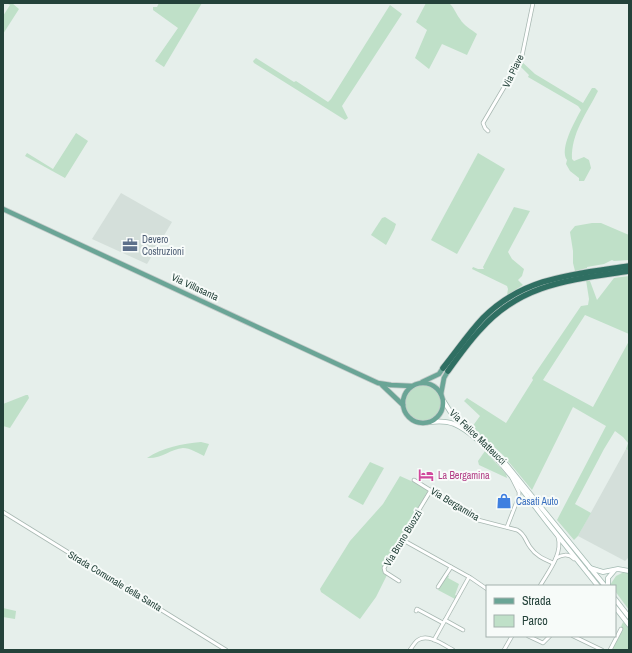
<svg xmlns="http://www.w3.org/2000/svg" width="632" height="653" font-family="'Archivo Narrow',sans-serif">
	<rect width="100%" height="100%" fill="#e6efeb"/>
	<g fill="#d4dfda">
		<polygon points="121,193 172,222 147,264 92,239"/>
		<polygon points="626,449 629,451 629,558 628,558 625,561 578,536"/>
	</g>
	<g fill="#bfe0c8">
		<polygon points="6,3 12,3 19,9 3,34 3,16 10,5"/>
		<polygon points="159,3 202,3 164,67 155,61 178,28 153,10 153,7 157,7"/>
		<path d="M426,3H449C454,7 456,14 460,19C464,26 471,29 477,34L467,55L442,44L429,69L415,58L427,30L416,22Z"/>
		<polygon points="390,5 402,14 342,106 348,118 345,120 254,63 253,61 256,58 294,82 296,81 328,102 331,99"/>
		<path d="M521,61L535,74L583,103L592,88H595L598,91C587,113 571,133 572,159L574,161L584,157L589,160L591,168L584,181H579V178L570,171L566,164L567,160C559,149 575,121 581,110L578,106L528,77L529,75L519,65Z"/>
		<polygon points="76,133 88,141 65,178 25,156 27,153 53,169"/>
		<polygon points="478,153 505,169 457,254 431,240"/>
		<polygon points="514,207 530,211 508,252 512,259 524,269 522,276 518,280 523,285 507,295 508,289 507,286 472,269 473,267 478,269 484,269 483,267"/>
		<polygon points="385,217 396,224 394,230 386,245 371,235 382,218"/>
		<polygon points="592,223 601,223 629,235 629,260 614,261 612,260 604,264 587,267 587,268 575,271 573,263 573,251 570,232 575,226"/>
		<polygon points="629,276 629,334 585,315 543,380 593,407 629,341 629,451 626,449 628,443 623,437 615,431 604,449 575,504 591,513 578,536 574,540 557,520 606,426 573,407 532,490 503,455 472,427 480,416 464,401 467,398 506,423 533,380 532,378 581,306 588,305 589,299 586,280 590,281 597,300 614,278"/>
		<circle cx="423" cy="403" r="18"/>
		<polygon points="26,395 28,395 29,398 10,428 3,426 3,404"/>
		<path d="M201,442L209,444L204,456C198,453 190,448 183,448C171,449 161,459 147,458C163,447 182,444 201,442Z"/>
		<polygon points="485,451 506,474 507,478 479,465 478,461"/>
		<polygon points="370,462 384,468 363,505 348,497"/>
		<polygon points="400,476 429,489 383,569 387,575 376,597 360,619 321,592 320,589 350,541 383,504"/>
		<polygon points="624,572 629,574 629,610 615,591 615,586 610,585 616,576"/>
		<polygon points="447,575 449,576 448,578 459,584 455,595 457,596 455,599 438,590"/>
		<polygon points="3,608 16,611 15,619 3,617"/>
		<polygon points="623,622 629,629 629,650 611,650"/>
	</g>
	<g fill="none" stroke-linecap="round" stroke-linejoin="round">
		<g stroke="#a8b8b2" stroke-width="4.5">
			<g id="street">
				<polyline points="488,131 485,128 483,123 519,62 522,56 533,3"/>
				<path d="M414,480L478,520L517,530C525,534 525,540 530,547C536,556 544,559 553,563"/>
				<polyline points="3,512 226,650"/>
				<polyline points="507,527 519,496 519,492 512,478"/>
				<polyline points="401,539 471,578 487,589"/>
				<path d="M556,558C562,555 568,553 574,559"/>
				<polyline points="399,581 385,572 384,568 431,490"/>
				<path d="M540,586C548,572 563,554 558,537"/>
				<polyline points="438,587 451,567"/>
				<polyline points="416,611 417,609 443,623"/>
				<polyline points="445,620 463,630"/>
				<polyline points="528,636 543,643 550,636"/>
				<polyline points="573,636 602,650"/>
				<polyline points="434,640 469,577"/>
				<path d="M410,650C412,647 415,642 418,640C428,633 444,645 453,650"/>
				<polyline points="504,650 512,636"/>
				<polyline points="610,650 621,629"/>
			</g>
		</g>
		<g stroke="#a4bbb3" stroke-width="5.5">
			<g id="secondary">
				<polyline points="443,400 453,416 483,440 505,463 605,586"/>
				<path d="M430,422C438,421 447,421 454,424C488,439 526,496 550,526C566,546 582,566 598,586"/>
				<polyline points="590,568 603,572 618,569 629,571"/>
				<polyline points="608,586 608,578 614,571"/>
				<polyline points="615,599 629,617"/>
				<polyline points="615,607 629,625"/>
			</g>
		</g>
		<g stroke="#c2cac8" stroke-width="6">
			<g id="primary">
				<polyline points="3,209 378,383 391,385 412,386"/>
				<polyline points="422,382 439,374 443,368"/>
				<circle cx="423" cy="403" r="20"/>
				<polyline points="382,385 403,405"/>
				<polyline points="441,394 444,378 448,371"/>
			</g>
		</g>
		<g stroke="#c2cac8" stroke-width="7">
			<g id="highway">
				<path d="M443,368C456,352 468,334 483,318C523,277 575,274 629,266"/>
				<path d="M448,371C458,357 468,343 480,330C521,283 571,280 629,271"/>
			</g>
		</g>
		<use href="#street" stroke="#fff" stroke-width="3"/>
		<use href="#secondary" stroke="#fff" stroke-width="4"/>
		<use href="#primary" stroke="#6aa596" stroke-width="4.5"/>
		<use href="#highway" stroke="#2f6f62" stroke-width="5.5"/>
	</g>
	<defs>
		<g id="office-bare" transform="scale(1.2)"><path d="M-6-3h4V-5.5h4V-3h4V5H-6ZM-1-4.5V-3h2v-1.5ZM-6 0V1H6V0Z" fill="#5c6f8a" stroke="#f7fbf9" stroke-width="2.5" paint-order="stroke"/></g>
		<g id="hotel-bare" transform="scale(1.2)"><path d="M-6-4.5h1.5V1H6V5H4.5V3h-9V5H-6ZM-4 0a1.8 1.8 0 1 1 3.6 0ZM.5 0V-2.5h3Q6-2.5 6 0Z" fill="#d1479c" stroke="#f7fbf9" stroke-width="2.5" paint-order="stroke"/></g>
		<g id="shop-bare" transform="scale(1.2)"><path d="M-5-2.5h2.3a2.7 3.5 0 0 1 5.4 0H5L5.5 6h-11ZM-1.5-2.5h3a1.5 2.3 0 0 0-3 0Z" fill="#3f7fe0" stroke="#f7fbf9" stroke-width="2.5" paint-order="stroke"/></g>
	</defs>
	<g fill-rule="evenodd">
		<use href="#office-bare" x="130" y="245"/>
		<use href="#hotel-bare" x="426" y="475"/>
		<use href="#shop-bare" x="504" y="501"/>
	</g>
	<g text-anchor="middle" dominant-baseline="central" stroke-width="4" stroke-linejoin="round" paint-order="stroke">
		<g font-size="10" fill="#24423a" stroke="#f7fbf9">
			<text transform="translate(513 71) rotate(-64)">Via Piave</text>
			<text transform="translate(195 287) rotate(25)">Via Villasanta</text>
			<text transform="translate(478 437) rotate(44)">Via Felice Matteucci</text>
			<text transform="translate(455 504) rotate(31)">Via Bergamina</text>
			<text transform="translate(403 538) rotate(-59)">Via Bruno Buozzi</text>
			<text transform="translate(115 581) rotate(31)">Strada Comunale della Santa</text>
		</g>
		<g font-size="10" fill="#4e5e75" stroke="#f7fbf9" text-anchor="start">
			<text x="142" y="239">Devero<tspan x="142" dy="12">Costruzioni</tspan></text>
		</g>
		<g font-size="10" fill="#b23c85" stroke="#f7fbf9" text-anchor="start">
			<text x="438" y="475">La Bergamina</text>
		</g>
		<g font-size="10" fill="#366cbe" stroke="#f7fbf9" text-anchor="start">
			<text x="516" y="501">Casati Auto</text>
		</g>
	</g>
	<rect width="632" height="653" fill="none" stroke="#24423a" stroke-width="8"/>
	<rect x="486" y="585" width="130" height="52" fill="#f7fbf9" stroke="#a3b1ad"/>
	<rect x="494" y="598" width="20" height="6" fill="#6aa596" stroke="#a3b1ad"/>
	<text x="522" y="605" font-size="12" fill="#24423a">Strada</text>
	<rect x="494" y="615" width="20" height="12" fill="#bfe0c8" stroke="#a3b1ad"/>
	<text x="522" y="625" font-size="12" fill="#24423a">Parco</text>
</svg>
